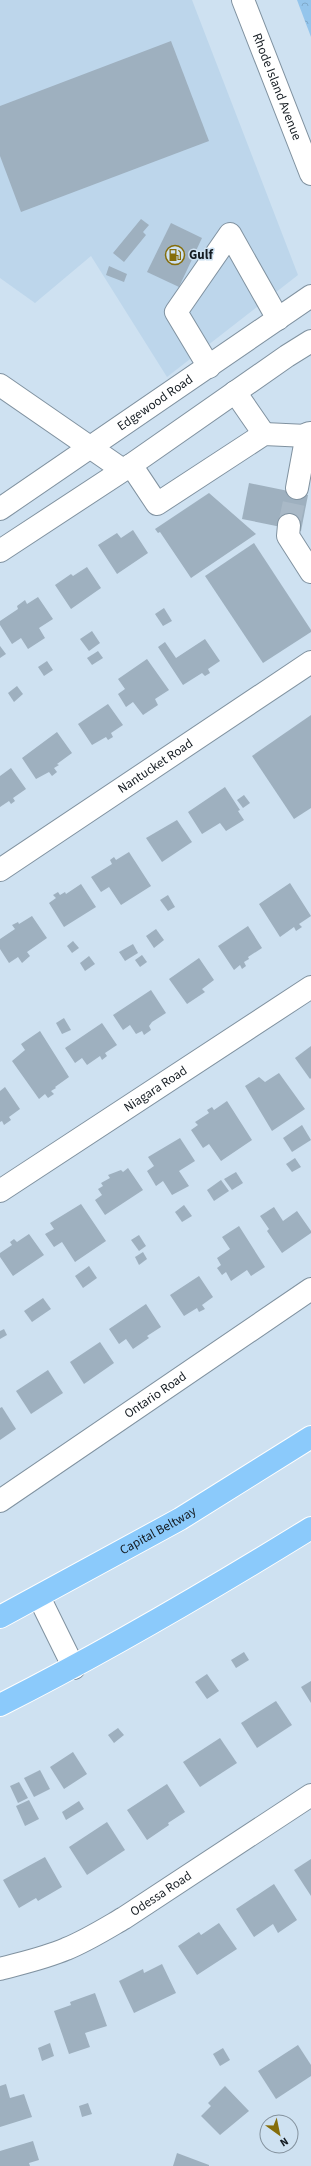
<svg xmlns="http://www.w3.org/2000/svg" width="311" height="2166" font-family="'Source Sans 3',sans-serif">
	<defs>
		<pattern id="forest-crowns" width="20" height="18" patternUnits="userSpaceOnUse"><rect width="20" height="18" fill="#94c5ec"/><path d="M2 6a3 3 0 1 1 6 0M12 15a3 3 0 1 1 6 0" fill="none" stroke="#7fa9ca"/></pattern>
	</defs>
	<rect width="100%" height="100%" fill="#cee1f1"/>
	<polygon fill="#bdd6eb" points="0,0 192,0 298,275 167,377 91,256 35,303 0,278"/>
	<polygon fill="url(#forest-crowns)" points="297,0 311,0 311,37"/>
	<g fill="#9eb0bf">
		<polygon points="171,41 209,141 21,212 0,156 0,106"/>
		<polygon points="141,219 149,225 143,232 146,235 124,262 113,253"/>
		<polygon points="171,223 202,238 179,287 147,272"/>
		<polygon points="109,266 127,274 124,282 106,275"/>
		<polygon points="249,483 308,495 301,531 242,519"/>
		<polygon points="209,493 256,534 191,578 160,532 158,533 155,529"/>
		<polygon points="133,530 148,553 117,574 98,545 117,533 121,538"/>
		<polygon points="254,543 311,630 311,632 263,663 205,576"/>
		<polygon points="87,567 101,588 71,609 55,585 71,574 73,576"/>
		<polygon points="38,597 53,619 39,628 45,638 28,649 21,638 12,644 0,625 0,621 18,609 17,606 25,600 27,604"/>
		<polygon points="164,608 172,621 163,626 155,614"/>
		<polygon points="92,631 100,643 89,651 80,639"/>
		<polygon points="205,639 220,661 208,669 210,673 205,676 202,673 183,685 158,647 165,642 176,658"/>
		<polygon points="0,646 6,654 0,658"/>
		<polygon points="98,651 103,658 92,665 87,658"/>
		<polygon points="147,659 169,690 155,699 158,705 143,715 133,702 126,707 118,694 125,689 118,679"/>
		<polygon points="47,661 53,670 44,676 38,667"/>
		<polygon points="17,686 23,694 14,702 8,693"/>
		<polygon points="108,704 123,725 111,733 113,737 108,740 106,737 92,745 78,724"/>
		<polygon points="311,715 311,808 294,819 252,756"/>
		<polygon points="57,732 72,753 57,764 59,765 54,768 57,772 52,776 49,772 36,779 22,758"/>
		<polygon points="11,768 26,789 13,798 15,801 11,804 9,801 0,807 0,776"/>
		<polygon points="225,787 240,810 238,811 244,820 226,831 220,823 202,834 188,812"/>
		<polygon points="244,795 250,803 243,808 237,800"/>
		<polygon points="177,820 192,842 162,862 146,838"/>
		<polygon points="129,852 151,886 121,905 109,887 101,892 91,877 112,864 110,860 114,857 116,860"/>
		<polygon points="290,883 311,916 299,924 302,927 296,931 294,927 280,937 259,904"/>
		<polygon points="81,884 96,907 64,927 49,903 56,898 53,895 58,892 60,895 65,892 66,894"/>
		<polygon points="168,895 175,907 168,911 160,900"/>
		<polygon points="32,916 47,938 27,952 30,956 22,963 18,957 9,963 0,949 0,939 15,929 12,925 18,922 19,924"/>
		<polygon points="248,926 262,948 248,957 249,959 244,962 246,966 242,969 240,965 234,970 218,946"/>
		<polygon points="156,929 164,940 154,948 146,936"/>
		<polygon points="73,941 79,948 72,953 67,946"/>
		<polygon points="133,944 138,953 125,961 119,952"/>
		<polygon points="142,955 147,962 140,967 135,960"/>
		<polygon points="89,956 95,964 85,971 80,963"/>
		<polygon points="199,958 214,980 202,989 205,992 187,1004 169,979"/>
		<polygon points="151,990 166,1013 152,1022 149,1026 151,1030 144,1035 142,1031 136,1034 130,1025 123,1030 113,1015"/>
		<polygon points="64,1018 71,1030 62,1034 56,1023"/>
		<polygon points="102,1023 117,1045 105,1053 107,1056 102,1060 100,1056 87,1065 82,1058 75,1063 65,1048"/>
		<polygon points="40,1031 69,1077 55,1087 56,1088 51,1091 54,1094 48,1098 45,1094 39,1099 12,1061 25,1050 21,1044"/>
		<polygon points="311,1046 311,1078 310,1079 295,1058"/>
		<polygon points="279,1073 305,1109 272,1131 245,1086 259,1077 265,1082"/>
		<polygon points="5,1087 20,1109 9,1117 11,1120 4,1125 2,1121 0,1122 0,1091"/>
		<polygon points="227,1101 252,1140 221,1161 209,1144 203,1148 191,1130 198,1125 195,1122 209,1113 207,1110 212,1107 214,1110"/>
		<polygon points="302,1125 311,1140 292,1152 283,1138"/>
		<polygon points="180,1138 195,1161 179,1171 189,1186 172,1195 163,1181 156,1186 147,1171 154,1166 148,1157"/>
		<polygon points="295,1158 301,1167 292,1172 286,1164"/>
		<polygon points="128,1168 143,1190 105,1215 95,1200 102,1195 98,1189 103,1186 101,1183 110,1178 108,1175 121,1170 123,1172"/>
		<polygon points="236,1172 243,1183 232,1190 224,1179"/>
		<polygon points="221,1180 229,1191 214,1201 207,1190"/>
		<polygon points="81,1204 106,1241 75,1262 62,1242 54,1247 45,1234 54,1229 50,1223"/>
		<polygon points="184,1205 192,1216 182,1222 175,1212"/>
		<polygon points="274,1207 283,1221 297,1211 311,1231 311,1233 282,1253 267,1231 269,1229 260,1216"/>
		<polygon points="239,1226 265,1267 251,1276 247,1270 231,1281 226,1272 222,1275 217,1268 221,1265 217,1258 230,1249 222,1237"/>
		<polygon points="29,1234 44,1255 13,1276 0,1257 0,1253 12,1245 10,1242 14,1239 17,1242"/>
		<polygon points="139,1235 146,1246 139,1251 131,1240"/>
		<polygon points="143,1252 147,1259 139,1265 135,1257"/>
		<polygon points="89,1266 97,1278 83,1288 75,1276"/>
		<polygon points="199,1276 213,1297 202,1305 205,1309 199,1312 197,1308 184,1316 170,1295"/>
		<polygon points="43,1298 51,1309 32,1322 24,1311"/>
		<polygon points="146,1304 161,1327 147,1336 149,1338 133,1349 126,1339 119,1344 109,1329"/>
		<polygon points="4,1329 7,1335 0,1339 0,1331"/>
		<polygon points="100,1342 114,1363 84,1384 70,1362"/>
		<polygon points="48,1370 63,1393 31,1414 16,1391"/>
		<polygon points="2,1407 16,1429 0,1440 0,1408"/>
		<polygon points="244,1652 249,1660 236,1668 231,1660"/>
		<polygon points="207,1674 219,1691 207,1699 195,1682"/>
		<polygon points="311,1681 311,1703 301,1687"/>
		<polygon points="276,1701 292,1725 257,1748 241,1723"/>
		<polygon points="118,1728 124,1735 114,1743 108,1735"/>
		<polygon points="220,1738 237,1763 200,1787 183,1762"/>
		<polygon points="73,1752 87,1774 64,1789 50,1767"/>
		<polygon points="40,1770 50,1789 34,1797 24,1778"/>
		<polygon points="19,1782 28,1798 18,1803 10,1786"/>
		<polygon points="167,1784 185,1812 168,1823 169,1825 147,1840 127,1810"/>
		<polygon points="29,1800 39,1819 25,1826 16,1806"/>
		<polygon points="79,1801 84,1809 66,1820 62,1812"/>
		<polygon points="107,1822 125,1850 87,1875 69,1847"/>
		<polygon points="45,1857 62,1887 38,1901 36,1898 19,1908 3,1880"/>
		<polygon points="311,1859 311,1896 294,1870"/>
		<polygon points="274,1884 297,1920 278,1933 273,1924 254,1937 236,1909"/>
		<polygon points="219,1923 237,1949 197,1975 178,1946 199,1932 201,1935"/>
		<polygon points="162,1964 176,1993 134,2013 119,1981 143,1969 144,1973"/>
		<polygon points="95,1993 107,2026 85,2033 90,2047 69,2054 54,2011 71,2005 70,2002"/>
		<polygon points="50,2043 54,2056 42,2061 38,2048"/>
		<polygon points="298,2045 311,2065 311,2076 276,2099 258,2071"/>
		<polygon points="223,2048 230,2060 220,2066 213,2054"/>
		<polygon points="6,2084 10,2098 24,2094 32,2117 0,2127 0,2086"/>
		<polygon points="225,2086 249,2111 220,2135 201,2116 211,2106 208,2103"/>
		<polygon points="88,2103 92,2114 82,2117 79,2106"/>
		<polygon points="33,2141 39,2160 29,2163 30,2166 0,2166 0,2151"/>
		<polygon points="177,2153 209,2165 209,2166 173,2166"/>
	</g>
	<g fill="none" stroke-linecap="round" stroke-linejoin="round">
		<polyline stroke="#a9b9c7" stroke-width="22" stroke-dasharray="22 11" stroke-linecap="butt" points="289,525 297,488"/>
		<g stroke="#8092a0" stroke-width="24">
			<g id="minor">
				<path id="s1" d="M243,0L311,174"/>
				<polyline points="209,367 176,312 230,234 278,319"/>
				<polyline points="0,385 123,470"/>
				<polyline points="235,392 264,434"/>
				<polyline points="131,465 157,504 264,434 307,436 311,446"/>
				<polyline points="297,488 307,434 310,433"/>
				<path id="s2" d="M0,509L311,296"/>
				<polyline points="289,525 288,536 311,572"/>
				<polyline points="0,551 131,465 287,356 311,341"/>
				<path id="s3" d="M0,870L311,662"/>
				<path id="s4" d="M0,1191L311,987"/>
				<path id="s5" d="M0,1501L311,1289"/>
				<polyline points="39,1597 74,1668"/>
				<path id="s6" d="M0,1969C22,1963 45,1958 66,1949C86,1941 105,1929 124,1918L311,1795"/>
			</g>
		</g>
		<g stroke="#fff" stroke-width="24">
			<g id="highway">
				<path id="s7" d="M0,1617L180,1519L311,1437"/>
				<path d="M0,1705C107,1651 209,1591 311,1528"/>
			</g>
		</g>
		<use href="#minor" stroke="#fff" stroke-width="22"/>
		<use href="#highway" stroke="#8bcafb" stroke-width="22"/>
	</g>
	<defs>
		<g id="fuel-ring" transform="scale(1)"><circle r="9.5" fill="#cee1f1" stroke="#856d0a" stroke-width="1.5"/><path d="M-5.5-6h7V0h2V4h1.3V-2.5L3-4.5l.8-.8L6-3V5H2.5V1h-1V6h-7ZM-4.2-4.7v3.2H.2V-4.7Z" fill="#856d0a"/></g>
	</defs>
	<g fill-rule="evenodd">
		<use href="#fuel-ring" x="175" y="255"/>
	</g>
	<g text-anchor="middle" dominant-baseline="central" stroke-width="3" stroke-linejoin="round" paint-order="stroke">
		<g font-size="13" fill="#141b21" stroke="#cee1f1">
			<text stroke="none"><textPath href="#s1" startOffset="93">Rhode Island Avenue</textPath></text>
			<text stroke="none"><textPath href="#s2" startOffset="188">Edgewood Road</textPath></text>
			<text stroke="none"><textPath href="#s3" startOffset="187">Nantucket Road</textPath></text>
			<text stroke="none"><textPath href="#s4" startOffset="186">Niagara Road</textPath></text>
			<text stroke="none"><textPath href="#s5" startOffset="188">Ontario Road</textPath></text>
			<text stroke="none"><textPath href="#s7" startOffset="180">Capital Beltway</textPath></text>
			<text stroke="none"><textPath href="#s6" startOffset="179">Odessa Road</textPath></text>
		</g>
		<g font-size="13" font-weight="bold" fill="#141b21" stroke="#cee1f1" text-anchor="start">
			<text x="189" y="255">Gulf</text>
		</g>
	</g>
	<g transform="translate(279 2134) rotate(147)"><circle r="19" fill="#cee1f1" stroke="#84929e"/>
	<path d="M0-3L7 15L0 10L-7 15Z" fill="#856d0a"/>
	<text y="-6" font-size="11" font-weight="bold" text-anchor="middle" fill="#141b21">N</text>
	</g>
</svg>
